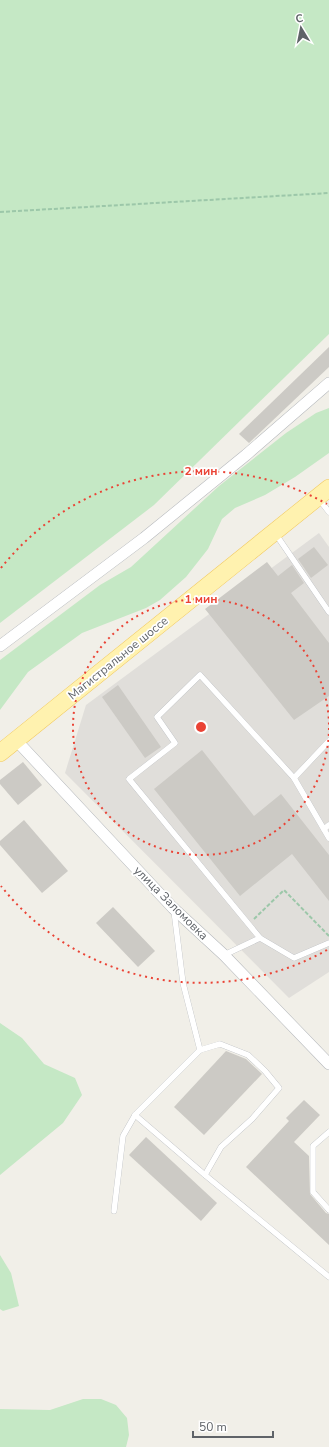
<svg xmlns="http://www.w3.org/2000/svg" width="329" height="1447" font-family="'Nunito Sans',sans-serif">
	<rect width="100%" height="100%" fill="#f1efe8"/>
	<polygon fill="#e0deda" points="319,533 329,547 329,972 289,998 65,773 86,705"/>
	<g fill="#c5e8c5">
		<polygon points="0,0 329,0 329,334 154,505 0,623"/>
		<polygon points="329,408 329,453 295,477 265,495 235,508 222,519 208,549 186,577 160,600 146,608 82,633 28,672 0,710 0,660 100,585 131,567 219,486 286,433 316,413"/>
		<polygon points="0,1023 22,1038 44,1064 75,1078 82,1095 63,1123 0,1175"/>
		<polygon points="0,1255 11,1273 19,1306 3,1311 0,1309"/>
		<polygon points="83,1399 101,1399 116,1405 127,1418 129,1435 126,1447 0,1447 0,1409 50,1410"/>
	</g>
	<g fill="#cccac5">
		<polygon points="329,347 329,367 249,443 239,434"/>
		<polygon points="314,547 328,565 311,578 298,559"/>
		<polygon points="267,562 278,576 292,565 304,583 291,593 329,643 329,696 294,720 205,609"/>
		<polygon points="118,685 161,747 145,758 102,697"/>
		<polygon points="202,750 254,816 281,794 329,855 329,901 292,854 240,896 154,789"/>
		<polygon points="23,762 42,785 18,805 0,784 0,780"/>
		<polygon points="24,820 68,871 42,893 0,845 0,841"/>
		<polygon points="113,907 155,951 138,967 96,923"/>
		<polygon points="226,1051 246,1059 262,1074 204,1135 174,1107"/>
		<polygon points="304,1100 320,1115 294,1142 309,1156 310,1194 326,1213 329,1214 329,1245 246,1167 289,1121 286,1118"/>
		<polygon points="146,1137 217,1203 201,1221 129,1155"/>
	</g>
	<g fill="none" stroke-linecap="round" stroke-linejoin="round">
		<g stroke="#b5b8bc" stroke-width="6">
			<g id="service">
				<polyline points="319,499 329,512"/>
				<polyline points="275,533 329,612"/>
				<polyline points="294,778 329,838"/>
				<polyline points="324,829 329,825"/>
				<polyline points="260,938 129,779 175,743 157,717 200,675 294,778 329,741"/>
				<polyline points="224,955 260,938 294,958 329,943"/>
				<polyline points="200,1050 220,1044 248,1055 265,1071 279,1088 252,1119 221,1147 205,1175 329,1277"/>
				<polyline points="135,1115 205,1175"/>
				<polyline points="329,1132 313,1146 313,1192 329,1210"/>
				<polyline points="114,1211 123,1136 135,1115 200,1050 183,983 174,911"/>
			</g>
		</g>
		<g stroke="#b5b8bc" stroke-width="12">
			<g id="minor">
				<polyline points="0,646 144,538 246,455 329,383"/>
				<polyline points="16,740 173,908 224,955 329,1064"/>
			</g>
		</g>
		<g stroke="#f2c960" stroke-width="18">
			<polyline id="primary" points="0,753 329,488"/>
		</g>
		<g stroke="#9cc7a9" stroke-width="2" stroke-dasharray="4 2" stroke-linecap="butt">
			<polyline points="0,212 329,193"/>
			<polyline points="254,919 284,890 329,936"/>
		</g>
		<use href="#service" stroke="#fff" stroke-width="5.5"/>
		<use href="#minor" stroke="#fff" stroke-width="11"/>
		<use href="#primary" stroke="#fff2af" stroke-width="17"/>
	</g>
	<g fill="none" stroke="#ea4335" stroke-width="2" stroke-dasharray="2 4">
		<path d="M329 728A128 128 0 1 1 329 726"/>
		<path d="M327 950A256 256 0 0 1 1 886M1 568A256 256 0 0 1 327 504"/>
	</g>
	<g text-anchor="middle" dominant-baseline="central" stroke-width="3.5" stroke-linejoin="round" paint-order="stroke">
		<g font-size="12" fill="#5f6368" stroke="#fff">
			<text transform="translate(118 658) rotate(-39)">Магистральное шоссе</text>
			<text transform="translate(171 903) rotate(45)">улица Заломовка</text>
		</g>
	</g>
	<circle cx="201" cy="727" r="6" fill="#ea4335" stroke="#fff" stroke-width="2"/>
	<g font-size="12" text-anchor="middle" font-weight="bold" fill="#ea4335" stroke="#fff" stroke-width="3.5" stroke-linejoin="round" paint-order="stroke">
		<text x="201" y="475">2 мин</text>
		<text x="201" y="603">1 мин</text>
	</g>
	<g transform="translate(301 28) rotate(350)" stroke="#ffffff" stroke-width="3" paint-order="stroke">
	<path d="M0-3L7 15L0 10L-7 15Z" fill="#5f6368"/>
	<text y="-6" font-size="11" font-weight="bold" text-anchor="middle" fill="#5f6368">С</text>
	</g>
	<path d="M193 1431v6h80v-6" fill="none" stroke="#5f6368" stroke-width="2"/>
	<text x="199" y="1431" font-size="12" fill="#5f6368" stroke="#ffffff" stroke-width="3" paint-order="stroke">50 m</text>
</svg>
